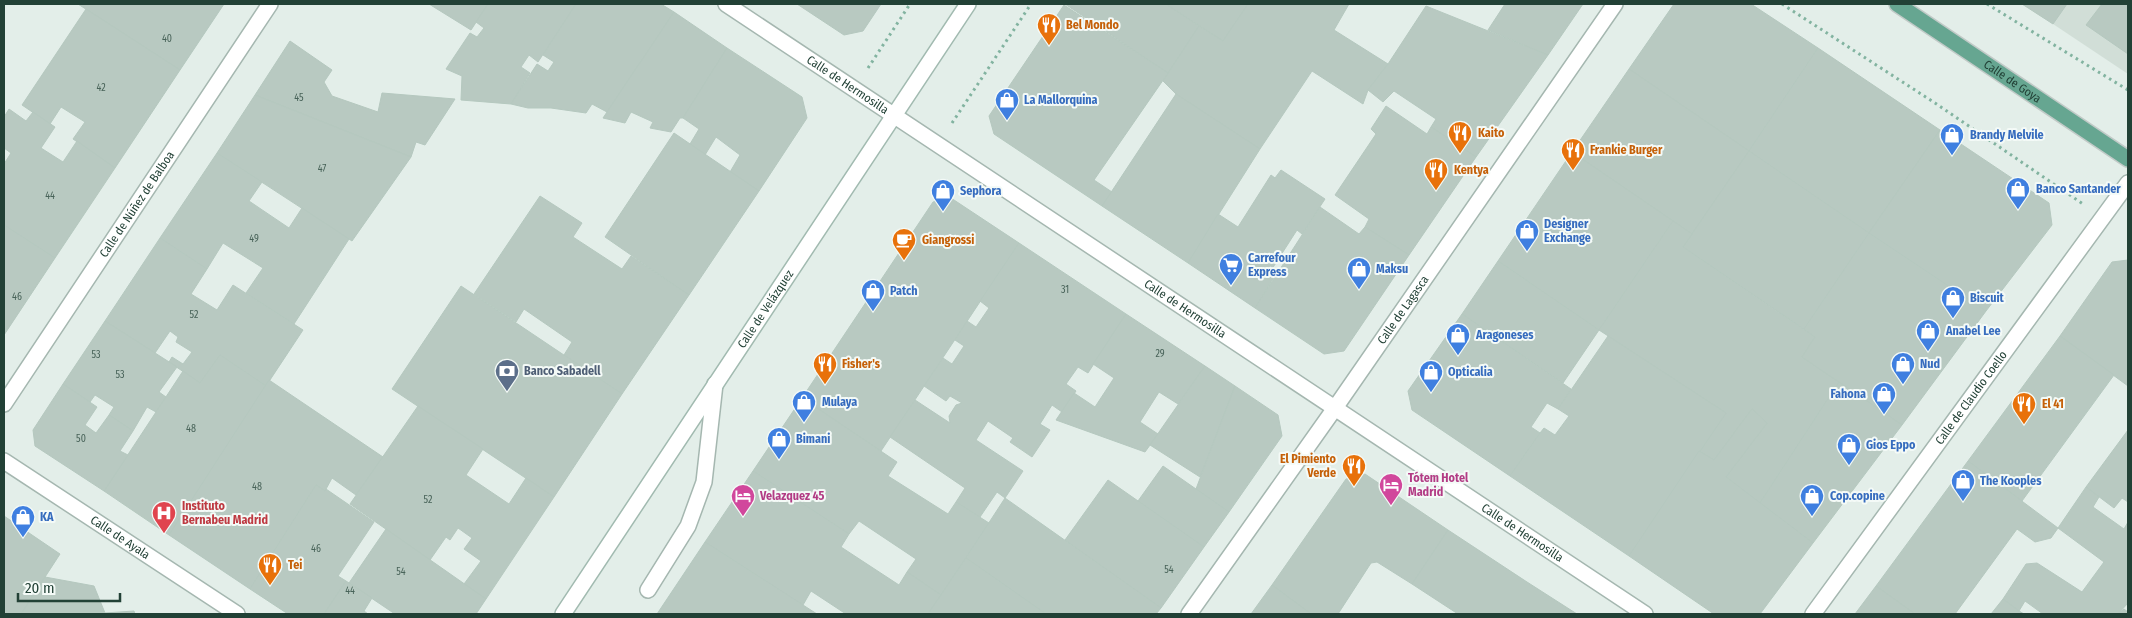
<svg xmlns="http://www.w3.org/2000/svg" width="2132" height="618" font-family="'Fira Sans Condensed',sans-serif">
	<rect width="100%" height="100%" fill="#e3eee9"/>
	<polygon fill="#d1ded7" points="2022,4 2128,4 2128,74 2053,24"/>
	<g fill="#b8c9c1" stroke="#b5c8bf">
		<polygon points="78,4 224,4 180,70"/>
		<polygon points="429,4 488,4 471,30"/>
		<polygon points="488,4 576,4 538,62 529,55 521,67 530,73 511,104 461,100 462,76 446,69 470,33 477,37 484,28 476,22"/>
		<polygon points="576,4 661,4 674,12 607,112 592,104 586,113 551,108 528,108 511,104 537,64 548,71 554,62 543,55"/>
		<polygon points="797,4 881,4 863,31 844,35"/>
		<polygon points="1065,4 1166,4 1199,26 1168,73"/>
		<polygon points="1166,4 1248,4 1223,41"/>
		<polygon points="1248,4 1349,4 1334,30 1388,64 1368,90 1363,104 1312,71 1260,149 1176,94 1163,81 1199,26 1223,41"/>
		<polygon points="1505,4 1583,4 1548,55 1488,30"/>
		<polygon points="1674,4 1751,4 1818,48 1749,151 1629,69"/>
		<polygon points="2022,4 2067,4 2053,24"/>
		<polygon points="2102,4 2128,4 2128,54 2086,25"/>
		<polygon points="1064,5 1168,73 1094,180 1112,192 1102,206 994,134 989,116"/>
		<polygon points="1426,6 1548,55 1476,157 1431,127 1436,119 1394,91 1383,102 1368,90 1388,64"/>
		<polygon points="86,9 180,70 115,168 73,139 85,122 61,107 50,124 22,105"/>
		<polygon points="674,12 727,48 683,118 680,118 671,132 650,128 653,122 631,112 625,123 603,118"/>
		<polygon points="290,41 332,70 324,82 332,96 378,112 382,93 455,99 425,145 416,142 411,157 255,95"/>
		<polygon points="727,48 802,97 807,118 759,191 730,172 740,155 716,137 705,155 690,144 699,129 683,118"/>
		<polygon points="1818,48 1940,130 1869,233 1749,151"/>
		<polygon points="1629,69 1749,151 1692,234 1572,152"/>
		<polygon points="1176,94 1260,149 1188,263 1102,206"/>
		<polygon points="255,95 411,157 352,241 217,153"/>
		<polygon points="1386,106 1427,134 1431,127 1476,157 1409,255 1365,227 1369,219 1335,195 1376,134 1371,129"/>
		<polygon points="9,109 26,121 33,112 55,127 41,148 63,162 77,141 115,168 55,258 4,225 4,164 11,153 4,148 4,117"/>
		<polygon points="1940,130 2049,203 2052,225 1986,311 1869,233"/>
		<polygon points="674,133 759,191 689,295 605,237"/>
		<polygon points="1749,151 1869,233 1804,329 1683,247"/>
		<polygon points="1572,152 1673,221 1599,330 1498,261"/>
		<polygon points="217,153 262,182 249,201 289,228 302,208 349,239 294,324 246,293 263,268 223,243 207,269 160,238"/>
		<polygon points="1281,170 1325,199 1302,234 1297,230 1272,269 1277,272 1255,308 1188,263 1218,214 1238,227 1271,175 1275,178"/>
		<polygon points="540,196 582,223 573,237 622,269 631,256 689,295 622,394 564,355 572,342 524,309 516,322 474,294"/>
		<polygon points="951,198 1019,243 881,451 802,398 933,202"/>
		<polygon points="1320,207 1359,234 1365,227 1409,255 1344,351 1324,354 1255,308"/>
		<polygon points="1673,221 1692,234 1683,247 1815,337 1802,357 1839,382 1760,503 1726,477 1767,423 1752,409 1714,460 1699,451 1726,413 1599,330"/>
		<polygon points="4,225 55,258 4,335"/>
		<polygon points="1869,233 1986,311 1902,425 1802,357 1815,337 1804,329"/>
		<polygon points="160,238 207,269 191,294 217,310 233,285 303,330 266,386 220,355 200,383 169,362 172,357 183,364 192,352 176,342 178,337 170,331 155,353 105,321"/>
		<polygon points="1019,243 1126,314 1088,373 1078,367 1066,384 1076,391 1062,412 1052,405 1040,424 1050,430 1032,457 1010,442 1013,438 988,421 976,440 1023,471 1005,498 997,492 980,517 956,502 965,488 890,437 915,400 950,423 949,416 956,405 962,403 950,396 946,401 924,386 943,358 952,364 964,346 955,340 967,321 976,327 989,308 980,301"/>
		<polygon points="2128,260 2128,386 2060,336 2112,262"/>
		<polygon points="1498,261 1599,330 1563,383 1462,314"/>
		<polygon points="461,286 622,394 554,497 392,389"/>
		<polygon points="1126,314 1205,366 1178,404 1159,392 1140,422 1158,434 1145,452 1056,420 1074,393 1095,407 1114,378 1093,364"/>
		<polygon points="1462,314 1571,389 1558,409 1547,403 1531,427 1540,433 1510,476 1412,410 1408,391"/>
		<polygon points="105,321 177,367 159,392 166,397 156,412 147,407 133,431 109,415 114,407 95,395 90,402 63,384"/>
		<polygon points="1608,336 1726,413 1629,556 1510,476 1540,433 1544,428 1555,435 1569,416 1558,409"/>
		<polygon points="2060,336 2114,375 2022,501 1968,461"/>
		<polygon points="220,355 266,386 169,535 104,491 183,371 200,383"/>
		<polygon points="1205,366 1235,386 1200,477 1150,445"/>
		<polygon points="269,380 383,457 356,495 332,478 325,491 316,485 250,589 169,535"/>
		<polygon points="1839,382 1902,425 1813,543 1760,503"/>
		<polygon points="63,384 97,407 85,425 96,433 109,415 133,431 120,451 128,455 104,491 35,446 33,430"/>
		<polygon points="1235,386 1278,415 1282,436 1229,512 1196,489"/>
		<polygon points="802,398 897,462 888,476 948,514 956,502 989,523 941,595 907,572 916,559 859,521 849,534 753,471"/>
		<polygon points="418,406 483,449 466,475 509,504 526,478 554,497 486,599 464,584 481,561 464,549 472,538 458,528 450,540 446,537 430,560 350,504"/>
		<polygon points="1752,409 1767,423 1726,477 1813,543 1760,614 1714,614 1629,556 1699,451 1714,460"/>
		<polygon points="2128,430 2128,502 2122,498 2114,508 2086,487"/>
		<polygon points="1968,461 2058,528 2051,538 2035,542 2017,529 1955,614 1915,614 1876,586"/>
		<polygon points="1163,466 1229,512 1204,547 1138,501"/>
		<polygon points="753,471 849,534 841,547 899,585 907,572 941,595 928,614 846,614 811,591 803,605 705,542"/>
		<polygon points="1365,474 1448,530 1412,584 1377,562 1371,563 1338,614 1311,614 1272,585 1346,479"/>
		<polygon points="1108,480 1204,547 1161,608 1065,540"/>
		<polygon points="316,485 325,491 326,489 374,522 338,576 346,581 324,614 288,614 250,589"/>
		<polygon points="2086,487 2099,497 2093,507 2124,529 2128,522 2128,603 2118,614 2043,614 2025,601 2019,611 2003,599 2026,564 2037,563 2082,592 2104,562 2058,528"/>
		<polygon points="1005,498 1161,608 1156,614 1046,614 966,558"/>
		<polygon points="4,516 60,554 21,614 4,614"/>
		<polygon points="386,529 486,599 476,614 395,614 349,583"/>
		<polygon points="1448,530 1527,582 1577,614 1458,614 1412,584"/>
		<polygon points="705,542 817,614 657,614"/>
		<polygon points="966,558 1046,614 928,614"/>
		<polygon points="45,577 94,586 105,613 134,611 135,614 21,614"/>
		<polygon points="346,581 372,598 364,611 368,614 324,614"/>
		<polygon points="1272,585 1311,614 1251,614"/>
		<polygon points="1876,586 1915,614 1855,614"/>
		<polygon points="2003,599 2019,611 2024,614 1991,614"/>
		<polygon points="2124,609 2128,612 2128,614 2118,614"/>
	</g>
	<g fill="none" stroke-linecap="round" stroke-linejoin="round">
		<g stroke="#a5b7b0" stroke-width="18">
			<polyline id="lane" points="648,590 688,526 704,482 715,384"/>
		</g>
		<g stroke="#a5b7b0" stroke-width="18">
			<g id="street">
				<path id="s1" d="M726,4L1645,614"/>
				<path id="s2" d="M4,404L270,4"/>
				<path id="s3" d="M4,461L237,614"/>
				<path id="s4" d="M1189,614L1335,408L1615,4"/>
				<path id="s5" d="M1813,614L2128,183"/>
			</g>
		</g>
		<g stroke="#a1bab0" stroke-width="18">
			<g id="secondary">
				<path id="s6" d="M563,614L968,4"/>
			</g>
		</g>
		<g stroke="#c1cac7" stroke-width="18">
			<g id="primary">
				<path id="s7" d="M1897,4L2128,159"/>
			</g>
		</g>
		<g stroke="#82b3a0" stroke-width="3" stroke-dasharray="2.5 4" stroke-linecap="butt">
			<polyline points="1782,4 1935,103 2083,204"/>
			<polyline points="1987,4 2128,90"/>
			<polyline points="868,68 910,4"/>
			<polyline points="952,123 1031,4"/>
		</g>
		<use href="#lane" stroke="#fff" stroke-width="15"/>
		<use href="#street" stroke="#fff" stroke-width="15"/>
		<use href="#secondary" stroke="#fff" stroke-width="15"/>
		<use href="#primary" stroke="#66a691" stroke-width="15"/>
	</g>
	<defs>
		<g id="restaurant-pin" transform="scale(1.25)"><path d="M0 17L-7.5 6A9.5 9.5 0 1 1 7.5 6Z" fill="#e8710a" stroke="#f4faf7"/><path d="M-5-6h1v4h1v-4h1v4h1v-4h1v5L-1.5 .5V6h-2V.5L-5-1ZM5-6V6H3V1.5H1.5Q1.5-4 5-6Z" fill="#fff"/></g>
		<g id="shop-pin" transform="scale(1.25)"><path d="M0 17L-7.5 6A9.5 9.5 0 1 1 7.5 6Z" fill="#3f7fe0" stroke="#f4faf7"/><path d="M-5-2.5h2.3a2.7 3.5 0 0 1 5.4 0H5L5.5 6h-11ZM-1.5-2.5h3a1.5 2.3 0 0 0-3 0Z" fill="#fff"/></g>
		<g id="cafe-pin" transform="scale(1.25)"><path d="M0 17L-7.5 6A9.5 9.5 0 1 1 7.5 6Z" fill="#e8710a" stroke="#f4faf7"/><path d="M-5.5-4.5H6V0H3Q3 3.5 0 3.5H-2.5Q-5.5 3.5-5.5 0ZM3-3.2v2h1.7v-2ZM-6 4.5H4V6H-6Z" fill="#fff"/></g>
		<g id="supermarket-pin" transform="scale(1.25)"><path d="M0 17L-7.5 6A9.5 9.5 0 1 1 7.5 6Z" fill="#3f7fe0" stroke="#f4faf7"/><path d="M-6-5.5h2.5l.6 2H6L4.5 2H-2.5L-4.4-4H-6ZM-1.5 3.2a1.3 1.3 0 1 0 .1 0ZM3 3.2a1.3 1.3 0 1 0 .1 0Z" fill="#fff"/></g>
		<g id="bank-pin" transform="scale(1.25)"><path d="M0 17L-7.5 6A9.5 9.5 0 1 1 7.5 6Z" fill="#5c6f8a" stroke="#f4faf7"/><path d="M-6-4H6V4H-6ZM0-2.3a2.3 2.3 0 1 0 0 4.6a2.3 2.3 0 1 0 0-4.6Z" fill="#fff"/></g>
		<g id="hotel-pin" transform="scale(1.25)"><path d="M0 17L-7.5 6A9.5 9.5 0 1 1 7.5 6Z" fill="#d1479c" stroke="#f4faf7"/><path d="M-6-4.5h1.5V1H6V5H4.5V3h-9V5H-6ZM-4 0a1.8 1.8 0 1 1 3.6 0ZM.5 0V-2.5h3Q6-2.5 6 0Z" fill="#fff"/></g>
		<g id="hospital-pin" transform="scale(1.25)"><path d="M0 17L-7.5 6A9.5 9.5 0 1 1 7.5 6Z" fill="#e0444e" stroke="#f4faf7"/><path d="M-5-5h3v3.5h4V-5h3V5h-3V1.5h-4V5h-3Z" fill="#fff"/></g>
	</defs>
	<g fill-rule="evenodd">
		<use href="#restaurant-pin" x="1049" y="25"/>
		<use href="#shop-pin" x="1007" y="100"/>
		<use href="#restaurant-pin" x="1460" y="133"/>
		<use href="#shop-pin" x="1952" y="135"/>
		<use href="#restaurant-pin" x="1573" y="150"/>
		<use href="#restaurant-pin" x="1436" y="170"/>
		<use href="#shop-pin" x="2018" y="189"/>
		<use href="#shop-pin" x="943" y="191"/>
		<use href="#shop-pin" x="1527" y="231"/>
		<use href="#cafe-pin" x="904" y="240"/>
		<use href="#supermarket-pin" x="1231" y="265"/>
		<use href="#shop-pin" x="1359" y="269"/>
		<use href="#shop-pin" x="873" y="291"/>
		<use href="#shop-pin" x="1953" y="298"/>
		<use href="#shop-pin" x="1928" y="331"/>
		<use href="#shop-pin" x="1458" y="335"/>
		<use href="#restaurant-pin" x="825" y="364"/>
		<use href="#shop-pin" x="1903" y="364"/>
		<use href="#bank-pin" x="507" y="371"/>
		<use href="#shop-pin" x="1431" y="372"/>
		<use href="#shop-pin" x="1884" y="394"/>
		<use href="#shop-pin" x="804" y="402"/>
		<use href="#restaurant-pin" x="2024" y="404"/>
		<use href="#shop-pin" x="779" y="439"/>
		<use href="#shop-pin" x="1849" y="445"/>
		<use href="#restaurant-pin" x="1354" y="466"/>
		<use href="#shop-pin" x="1963" y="481"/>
		<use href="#hotel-pin" x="1391" y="485"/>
		<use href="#hotel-pin" x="743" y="496"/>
		<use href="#shop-pin" x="1812" y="496"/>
		<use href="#hospital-pin" x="164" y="513"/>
		<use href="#shop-pin" x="23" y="517"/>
		<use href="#restaurant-pin" x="270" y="565"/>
	</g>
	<g text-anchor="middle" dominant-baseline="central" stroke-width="4" stroke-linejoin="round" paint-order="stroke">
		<g font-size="10" fill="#486359">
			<text x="167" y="39">40</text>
			<text x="101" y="88">42</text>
			<text x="299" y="98">45</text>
			<text x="322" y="169">47</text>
			<text x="50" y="196">44</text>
			<text x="254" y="239">49</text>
			<text x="1065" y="290">31</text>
			<text x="17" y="297">46</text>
			<text x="194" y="315">52</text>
			<text x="1160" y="354">29</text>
			<text x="96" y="355">53</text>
			<text x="120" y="375">53</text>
			<text x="191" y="429">48</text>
			<text x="81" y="439">50</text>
			<text x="257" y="487">48</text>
			<text x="428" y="500">52</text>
			<text x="316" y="549">46</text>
			<text x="1169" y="570">54</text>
			<text x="401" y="572">54</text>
			<text x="350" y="591">44</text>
		</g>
		<g font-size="12" font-weight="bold" fill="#c56008" stroke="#f4faf7" text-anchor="start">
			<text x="1066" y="25">Bel Mondo</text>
			<text x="1478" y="133">Kaito</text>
			<text x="1590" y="150">Frankie Burger</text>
			<text x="1454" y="170">Kentya</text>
			<text x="922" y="240">Giangrossi</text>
			<text x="842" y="364">Fisher's</text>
			<text x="2042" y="404">El 41</text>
			<text x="1336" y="459" text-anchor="end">El Pimiento<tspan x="1336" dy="14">Verde</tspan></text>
			<text x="288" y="565">Tei</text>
		</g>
		<g font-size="12" fill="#224136" stroke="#f4faf7">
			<text stroke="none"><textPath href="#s7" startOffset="139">Calle de Goya</textPath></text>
			<text stroke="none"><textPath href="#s1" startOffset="146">Calle de Hermosilla</textPath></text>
			<text stroke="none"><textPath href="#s2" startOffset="240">Calle de Núñez de Balboa</textPath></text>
			<text stroke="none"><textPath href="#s6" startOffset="366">Calle de Velázquez</textPath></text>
			<text stroke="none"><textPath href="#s1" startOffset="551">Calle de Hermosilla</textPath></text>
			<text stroke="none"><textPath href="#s4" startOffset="372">Calle de Lagasca</textPath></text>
			<text stroke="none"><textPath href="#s5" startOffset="268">Calle de Claudio Coello</textPath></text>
			<text stroke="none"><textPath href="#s1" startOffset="956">Calle de Hermosilla</textPath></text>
			<text stroke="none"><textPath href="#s3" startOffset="139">Calle de Ayala</textPath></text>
		</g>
		<g font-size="12" font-weight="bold" fill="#366cbe" stroke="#f4faf7" text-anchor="start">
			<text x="1024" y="100">La Mallorquina</text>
			<text x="1970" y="135">Brandy Melvile</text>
			<text x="2036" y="189">Banco Santander</text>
			<text x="960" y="191">Sephora</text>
			<text x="1544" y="224">Designer<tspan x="1544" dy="14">Exchange</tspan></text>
			<text x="1248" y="258">Carrefour<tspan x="1248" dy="14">Express</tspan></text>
			<text x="1376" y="269">Maksu</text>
			<text x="890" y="291">Patch</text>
			<text x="1970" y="298">Biscuit</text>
			<text x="1946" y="331">Anabel Lee</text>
			<text x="1476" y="335">Aragoneses</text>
			<text x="1920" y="364">Nud</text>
			<text x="1448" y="372">Opticalia</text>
			<text x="1866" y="394" text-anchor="end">Fahona</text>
			<text x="822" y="402">Mulaya</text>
			<text x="796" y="439">Bimani</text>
			<text x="1866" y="445">Gios Eppo</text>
			<text x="1980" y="481">The Kooples</text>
			<text x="1830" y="496">Cop.copine</text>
			<text x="40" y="517">KA</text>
		</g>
		<g font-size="12" font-weight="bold" fill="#4e5e75" stroke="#f4faf7" text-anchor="start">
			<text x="524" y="371">Banco Sabadell</text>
		</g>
		<g font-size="12" font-weight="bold" fill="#b23c85" stroke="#f4faf7" text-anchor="start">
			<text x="1408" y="478">Tótem Hotel<tspan x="1408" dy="14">Madrid</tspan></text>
			<text x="760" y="496">Velazquez 45</text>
		</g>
		<g font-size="12" font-weight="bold" fill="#be3a42" stroke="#f4faf7" text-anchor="start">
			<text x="182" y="506">Instituto<tspan x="182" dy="14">Bernabeu Madrid</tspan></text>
		</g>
	</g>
	<rect width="2132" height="618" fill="none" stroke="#224136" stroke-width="10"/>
	<path d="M18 593v8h102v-8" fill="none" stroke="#224136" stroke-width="2.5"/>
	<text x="25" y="593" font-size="15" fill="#224136" stroke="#f4faf7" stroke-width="4" paint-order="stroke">20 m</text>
</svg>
